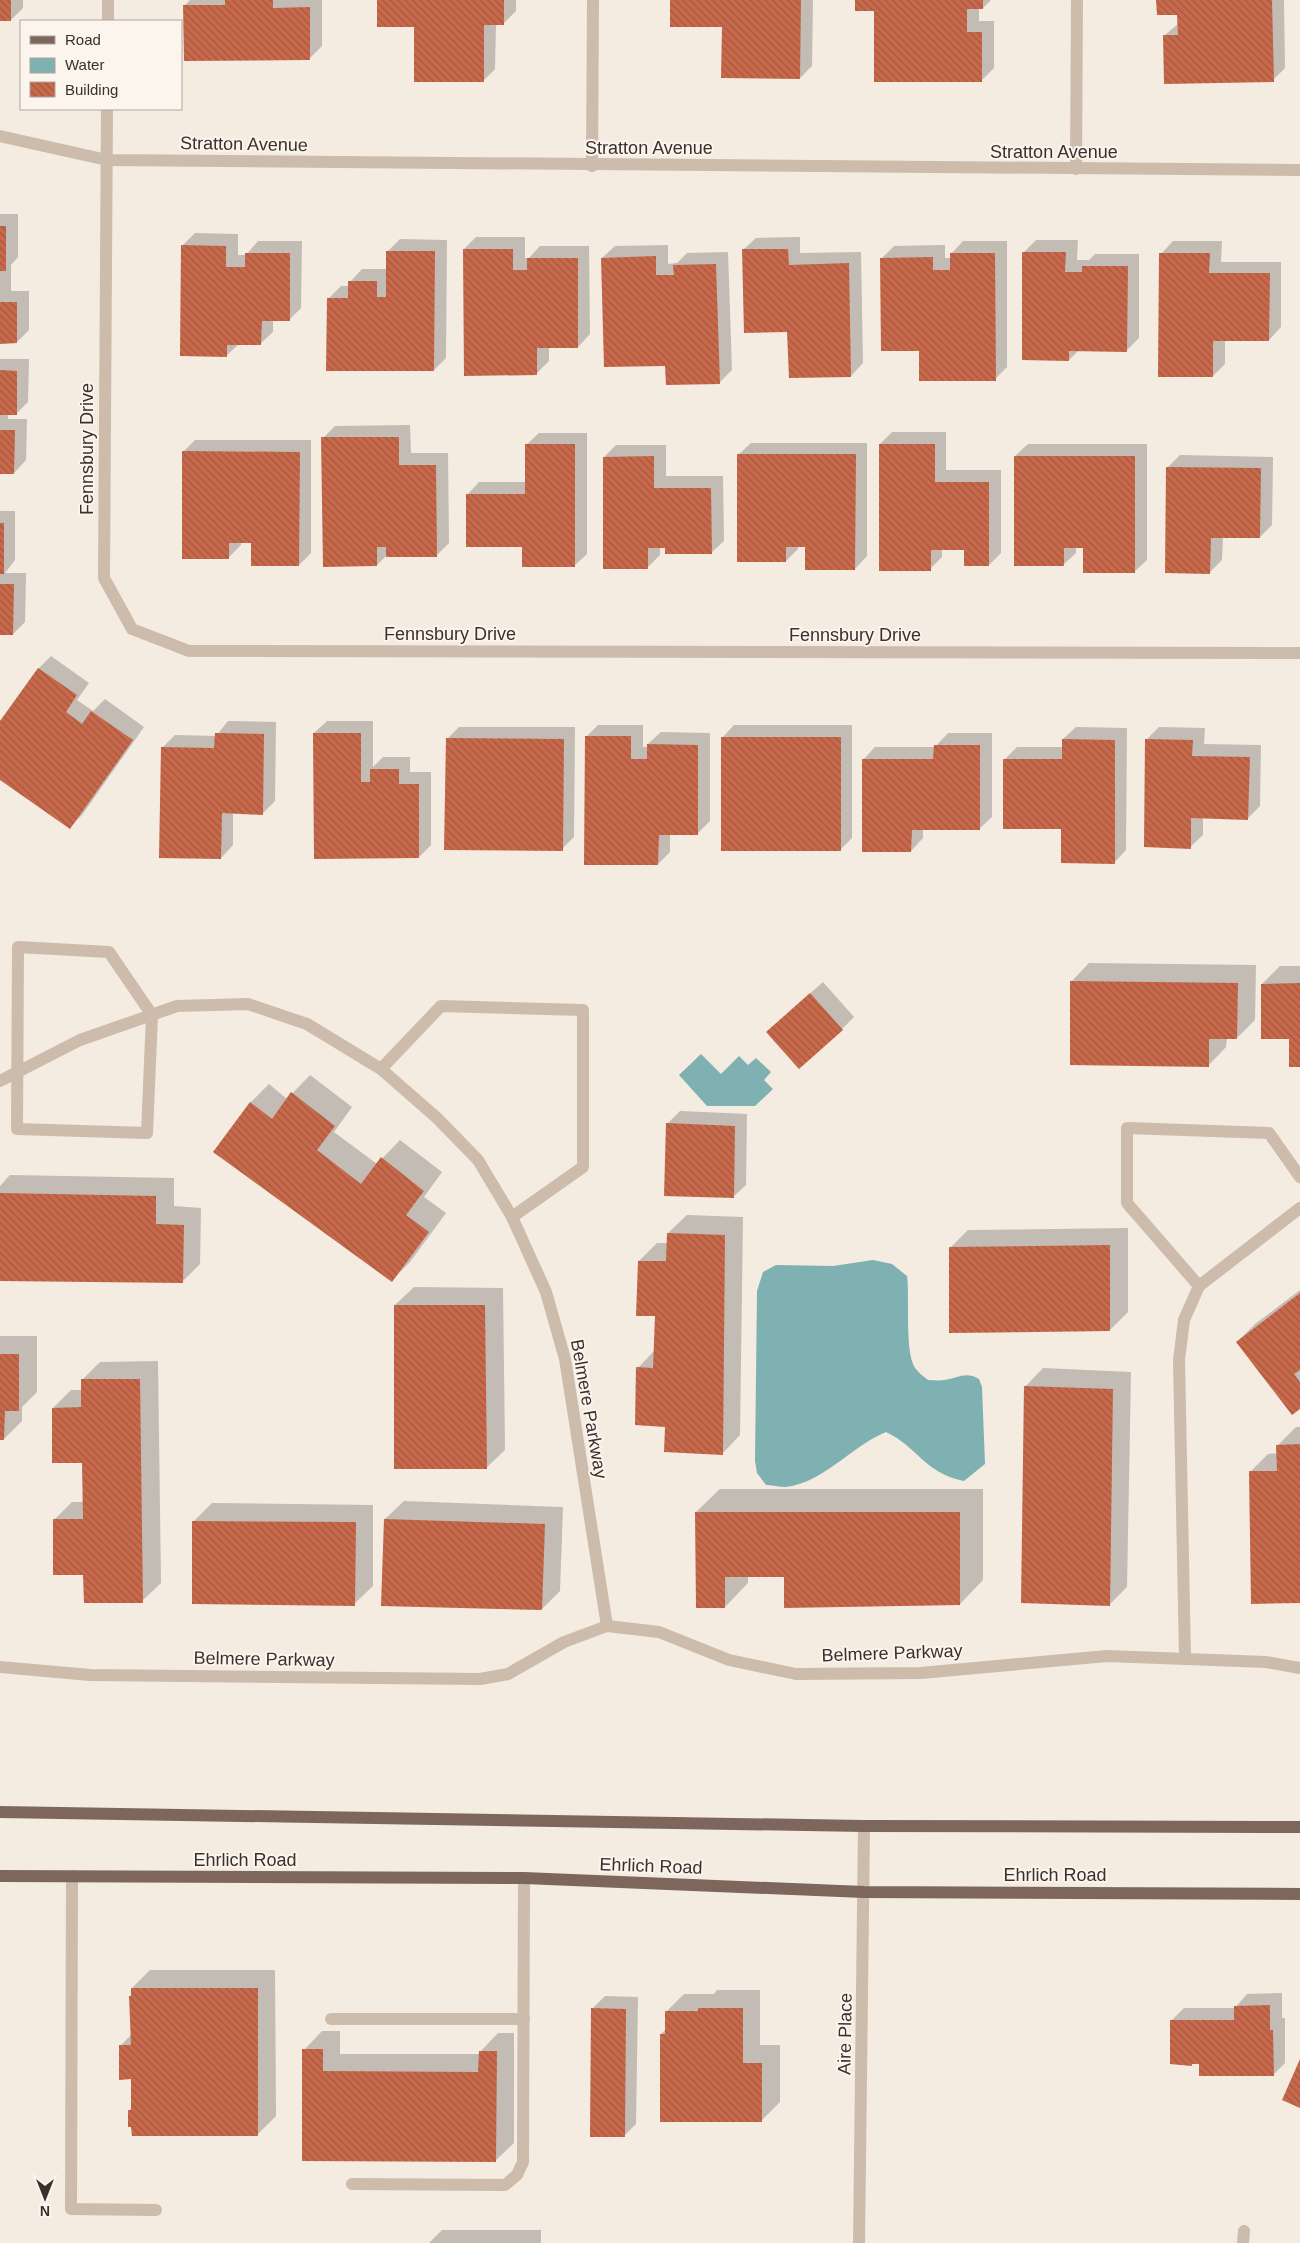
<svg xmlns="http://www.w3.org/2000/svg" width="1300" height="2243" font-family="Arial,sans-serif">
	<defs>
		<pattern id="building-back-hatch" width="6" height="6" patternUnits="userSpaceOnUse" patternTransform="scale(1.25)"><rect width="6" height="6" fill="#c8694b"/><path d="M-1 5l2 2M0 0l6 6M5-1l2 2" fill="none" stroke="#a4573f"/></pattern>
	</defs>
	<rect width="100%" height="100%" fill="#f4ebe1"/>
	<g fill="#7fb0b2">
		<polygon points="701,1054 721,1074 739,1056 748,1065 756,1058 771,1072 764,1080 773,1089 755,1106 707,1106 679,1075"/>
		<path d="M873,1260L892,1264L907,1276C910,1298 904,1355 916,1369C919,1373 924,1377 928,1380C933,1380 939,1381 944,1380C958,1378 966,1371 979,1379L982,1387L985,1464L964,1481C924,1473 918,1447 886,1432C851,1446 824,1483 785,1487C779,1487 772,1485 766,1485L757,1473L755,1461L757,1291L763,1272L776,1265L833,1266Z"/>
	</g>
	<g fill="#0003">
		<polygon points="0,0 23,0 23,8 11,20 0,20"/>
		<polygon points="190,0 322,0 322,46 310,58 184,6"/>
		<polygon points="379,0 516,0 516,11 503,24 496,24 495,69 483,81 416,26"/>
		<polygon points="672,0 813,0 812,66 800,78 723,26"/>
		<polygon points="856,0 991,0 983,8 979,8 979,21 994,21 994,68 982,80 875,10"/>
		<polygon points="1158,0 1284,0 1285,68 1273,80 1165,35 1179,23 1179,14"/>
		<polygon points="0,214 18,214 18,257 11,265 11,291 29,291 29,330 17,342 0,342"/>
		<polygon points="195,233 238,234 238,255 246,255 258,241 302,241 301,308 289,320 273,320 273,332 260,344 239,344 227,355 182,246"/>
		<polygon points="476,237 525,237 525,258 529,258 540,246 589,246 590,334 578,347 549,347 549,361 536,374 464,249"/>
		<polygon points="800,237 800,253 861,252 863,363 851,376 789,331 743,250 756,238"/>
		<polygon points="400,239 447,240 446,358 434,370 328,299 341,286 350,286 350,282 362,269 387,269 388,251"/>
		<polygon points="1036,240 1078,240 1077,260 1089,260 1095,254 1139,254 1139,338 1127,350 1079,350 1069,360 1024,252"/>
		<polygon points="963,241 1007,241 1007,367 995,379 921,350 882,258 894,246 945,245 945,258 951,258 951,254"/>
		<polygon points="1173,241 1222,241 1221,262 1281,262 1281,327 1269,340 1225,340 1225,364 1213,376 1161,254"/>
		<polygon points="668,245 668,264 677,263 687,253 728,252 732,370 719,383 667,364 602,258 615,246"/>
		<polygon points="0,359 29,359 28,402 16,414 8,414 8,419 27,419 26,460 14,473 0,473"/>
		<polygon points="410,425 411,453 448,453 449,543 437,555 386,556 377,565 323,438 335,426"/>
		<polygon points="892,432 946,432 946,470 1001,470 1001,553 989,565 965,548 942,548 942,557 930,569 880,444"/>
		<polygon points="539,433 587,433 587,554 574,566 523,546 467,495 479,482 526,482 526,445"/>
		<polygon points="195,440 311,440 311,553 299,565 253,542 241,542 241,545 229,557 183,452"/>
		<polygon points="751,443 867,443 867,556 855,569 807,546 798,546 798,549 786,561 738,455"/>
		<polygon points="1028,444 1147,444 1147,560 1134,572 1084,547 1076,547 1076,553 1063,565 1015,456"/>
		<polygon points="616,445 666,445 666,476 723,476 724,541 711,553 660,547 660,555 648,567 604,457"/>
		<polygon points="1180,455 1273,457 1272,525 1260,537 1223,537 1222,560 1210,572 1167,468"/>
		<polygon points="0,511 15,511 15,560 5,573 26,573 25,622 13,634 0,634"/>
		<polygon points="51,656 89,683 77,700 93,711 105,699 144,727 82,815 70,827 0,778 0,723 39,668"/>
		<polygon points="228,721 276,722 275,801 263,813 233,812 233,845 221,858 163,747 175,735 216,736"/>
		<polygon points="327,721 373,721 373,767 383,757 410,757 410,772 431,772 431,845 419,857 314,733"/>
		<polygon points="598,725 643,725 643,747 648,747 648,744 661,732 710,733 710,821 697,834 670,834 670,852 658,864 586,737"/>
		<polygon points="734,725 852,725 852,838 840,850 722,738"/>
		<polygon points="459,727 575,727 574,837 562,849 447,739"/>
		<polygon points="1076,727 1127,728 1126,850 1114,863 1062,827 1005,759 1017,747 1063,747 1063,739"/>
		<polygon points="1159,727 1205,728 1204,744 1261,745 1260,806 1248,818 1203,817 1203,835 1190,847 1147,739"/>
		<polygon points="948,733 992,733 992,817 979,829 923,829 923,838 911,851 863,760 875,747 935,747"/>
		<polygon points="1089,963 1256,965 1255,1020 1237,1038 1227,1038 1226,1047 1208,1066 1071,982"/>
		<polygon points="1280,966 1300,966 1300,1066 1290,1037 1262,984"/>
		<polygon points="823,982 854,1017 842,1029 780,1020"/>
		<polygon points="310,1075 352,1107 334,1132 377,1164 400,1140 442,1172 424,1197 446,1213 410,1262 392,1280 215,1152 251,1102 269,1084 287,1099"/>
		<polygon points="680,1111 747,1114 746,1185 733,1197 667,1124"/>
		<polygon points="10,1175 174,1178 174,1206 201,1208 200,1264 182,1282 0,1280 0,1186"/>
		<polygon points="687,1215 743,1217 740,1435 722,1454 666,1425 638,1368 655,1350 656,1315 639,1261 657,1243 668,1243 668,1233"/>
		<polygon points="1128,1228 1128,1312 1110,1330 950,1248 968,1230"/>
		<polygon points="414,1287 503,1288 505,1450 486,1468 395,1305"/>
		<polygon points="1300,1290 1300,1407 1237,1342 1255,1324"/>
		<polygon points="0,1336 37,1336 37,1392 22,1407 22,1421 4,1439 0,1439"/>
		<polygon points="158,1361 161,1583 142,1601 84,1574 54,1520 72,1502 84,1502 83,1462 53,1408 71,1390 82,1390 82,1380 100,1362"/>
		<polygon points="1043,1368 1131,1372 1127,1587 1109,1605 1025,1387"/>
		<polygon points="1296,1427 1300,1427 1300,1602 1250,1472 1268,1454 1278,1453 1278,1445"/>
		<polygon points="720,1489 983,1489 983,1580 960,1604 785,1575 748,1575 748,1583 725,1607 696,1512"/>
		<polygon points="404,1501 563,1507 560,1591 542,1609 385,1519"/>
		<polygon points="212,1503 373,1505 373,1586 354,1604 193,1522"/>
		<polygon points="150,1970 275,1970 276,2116 258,2134 130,2110 132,2107 132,2078 121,2045 132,2034 130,1996 132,1994 132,1988"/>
		<polygon points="717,1990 760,1990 760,2045 780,2045 780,2102 762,2120 661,2034 666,2029 666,2012 684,1994 714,1994"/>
		<polygon points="1282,1993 1282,2018 1285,2018 1285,2063 1273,2075 1200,2062 1194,2062 1191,2065 1171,2021 1184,2008 1235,2008 1247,1994"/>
		<polygon points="605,1996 638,1997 636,2124 624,2136 592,2009"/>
		<polygon points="322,2031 340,2031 340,2054 480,2054 480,2052 498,2033 514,2033 514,2143 495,2161 303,2160 304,2050"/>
		<polygon points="442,2230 541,2230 541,2243 429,2243"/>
	</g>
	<g fill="url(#building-back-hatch)">
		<rect x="0" y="0" width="11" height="21"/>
		<polygon points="225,0 273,0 273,8 310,7 310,60 184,61 183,5 225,5"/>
		<polygon points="377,0 504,0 504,25 484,25 484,82 414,82 414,27 377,27"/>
		<polygon points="670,0 801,0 800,79 721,78 722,27 670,27"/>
		<polygon points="855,0 983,0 983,9 967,9 967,32 982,32 982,82 874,82 874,11 855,11"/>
		<polygon points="1156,0 1272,0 1274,82 1164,84 1163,35 1178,35 1177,15 1157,15"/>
		<rect x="0" y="226" width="6" height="45"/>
		<polygon points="181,245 226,246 226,267 245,267 245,253 290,253 290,321 262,321 261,345 227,345 227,357 180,356"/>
		<polygon points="463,249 513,249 513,270 527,270 527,258 578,258 578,348 537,348 537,375 464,376"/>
		<polygon points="742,249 788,249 789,265 849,263 851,377 789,378 787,332 744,333"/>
		<polygon points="386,251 435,251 434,371 326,371 327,298 348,298 348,281 377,281 377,297 386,297"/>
		<polygon points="1022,252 1066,252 1065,272 1082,272 1082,266 1128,266 1127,352 1069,351 1069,361 1022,360"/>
		<polygon points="950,253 995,253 996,381 919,381 919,351 881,351 880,258 933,257 933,270 950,270"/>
		<polygon points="1159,253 1210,253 1209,273 1270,273 1269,341 1213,341 1213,377 1158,377"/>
		<polygon points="656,256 656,275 674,275 673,265 716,264 720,384 666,385 665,366 604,367 601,258"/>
		<polygon points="0,302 17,302 17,343 0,344"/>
		<polygon points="0,370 17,371 17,415 0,415"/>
		<polygon points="0,430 15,430 14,474 0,474"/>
		<polygon points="321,437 399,437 399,465 436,465 437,557 386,557 386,547 377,547 377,566 323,567"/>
		<polygon points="525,444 575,444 575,567 522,567 522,547 466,547 466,494 525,494"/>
		<polygon points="879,444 935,444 935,482 989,482 989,566 964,566 964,550 931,550 931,571 879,571"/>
		<polygon points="182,451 300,452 299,566 251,566 251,543 229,543 229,559 182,559"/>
		<polygon points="737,454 856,454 855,570 805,570 805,547 786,547 786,562 737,562"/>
		<polygon points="654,456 654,488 711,488 712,554 665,554 665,548 648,548 648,569 603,569 603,457"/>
		<polygon points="1014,456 1135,456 1135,573 1083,573 1083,548 1064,548 1064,566 1014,566"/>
		<polygon points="1166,467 1261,468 1260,538 1211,538 1210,574 1165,573"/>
		<rect x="0" y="523" width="4" height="51"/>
		<polygon points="0,584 14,584 13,635 0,635"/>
		<polygon points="38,668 77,695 66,712 82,724 91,711 133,740 70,829 0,780 0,721"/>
		<polygon points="215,733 264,734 263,815 222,813 221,859 159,858 161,747 214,748"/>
		<polygon points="313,733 361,733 361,782 370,782 370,769 399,769 399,784 419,784 419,858 314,859"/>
		<polygon points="585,736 631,736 631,759 647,759 647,744 698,745 698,835 659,835 658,865 584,865"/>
		<rect x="721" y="737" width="120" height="114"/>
		<polygon points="446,738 564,739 563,851 444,850"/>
		<polygon points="1062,739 1115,740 1115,864 1061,863 1061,829 1003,829 1003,759 1062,759"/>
		<polygon points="1145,739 1193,740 1192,756 1250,757 1248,820 1191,818 1191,849 1144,847"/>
		<polygon points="934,745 980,745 980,830 912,830 911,852 862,852 862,759 933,759"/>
		<polygon points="1070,981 1238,983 1237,1039 1209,1039 1209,1067 1070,1065"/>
		<polygon points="1300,983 1300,1067 1289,1067 1289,1039 1261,1039 1261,984"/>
		<polygon points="810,993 843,1030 799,1069 766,1032"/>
		<polygon points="291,1092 335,1126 317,1150 361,1184 381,1157 424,1191 406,1215 429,1232 392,1282 213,1152 250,1102 272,1119"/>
		<polygon points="666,1123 735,1126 734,1198 664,1196"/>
		<polygon points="0,1193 156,1196 156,1224 184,1225 183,1283 0,1281"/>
		<polygon points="667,1233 725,1235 723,1455 664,1452 665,1427 635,1425 636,1367 653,1368 655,1316 636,1316 638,1261 666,1261"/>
		<polygon points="1110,1245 1110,1331 949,1333 949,1247"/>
		<polygon points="1300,1293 1300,1370 1294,1374 1300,1382 1300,1409 1292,1415 1236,1342"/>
		<polygon points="394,1305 485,1305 487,1469 394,1469"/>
		<polygon points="0,1354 19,1354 19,1411 5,1411 4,1440 0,1440"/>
		<polygon points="81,1379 140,1379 143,1603 84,1603 83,1575 53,1575 53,1519 83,1519 82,1463 52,1463 52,1408 81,1407"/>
		<polygon points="1024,1386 1113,1389 1110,1606 1021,1603"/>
		<polygon points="1300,1444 1300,1603 1251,1604 1249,1471 1277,1471 1276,1445"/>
		<polygon points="695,1512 960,1512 960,1605 784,1608 784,1577 725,1577 725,1608 696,1608"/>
		<polygon points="384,1519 545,1524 542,1610 381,1606"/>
		<polygon points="192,1521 356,1522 355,1606 192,1604"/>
		<polygon points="131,1988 258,1988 258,2136 132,2136 131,2127 128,2127 128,2110 131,2110 131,2079 119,2080 119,2045 131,2045 129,1996 131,1996"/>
		<polygon points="1270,2005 1270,2030 1273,2030 1274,2076 1199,2076 1199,2064 1192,2064 1192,2066 1170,2064 1170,2020 1234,2020 1234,2006"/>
		<polygon points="591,2008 626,2009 625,2137 590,2137"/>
		<polygon points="698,2008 743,2008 743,2063 762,2063 762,2122 660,2122 660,2034 665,2034 665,2011 698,2011"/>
		<polygon points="302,2049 323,2049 323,2071 478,2072 479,2051 497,2051 496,2162 302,2161"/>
		<polygon points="1300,2059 1300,2108 1282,2100"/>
	</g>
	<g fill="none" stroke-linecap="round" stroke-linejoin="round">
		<g stroke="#cdbbac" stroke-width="12">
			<polyline points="108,21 108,0"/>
			<polyline points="107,109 104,578 132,629 189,651 1300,653"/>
			<polyline points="0,136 107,160 1300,170"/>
			<polyline points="592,166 593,0"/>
			<polyline points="1076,169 1077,0"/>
			<polygon points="18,947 109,952 152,1015 147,1133 17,1129"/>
			<polyline points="381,1069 441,1006 583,1010 583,1167 512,1217"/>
			<polyline points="0,1081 80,1040 177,1006 248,1004 307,1024 381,1069 437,1118 478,1160 512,1217 546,1292 565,1359 607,1626"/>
			<polyline points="1199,1286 1127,1203 1127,1128 1269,1133 1300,1177"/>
			<polyline points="1185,1657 1179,1360 1184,1320 1199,1286 1300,1208"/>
			<polyline points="0,1667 90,1675 480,1679 508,1674 564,1642 607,1626 659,1632 729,1660 796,1674 921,1673 1107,1656 1266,1662 1300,1668"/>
			<polyline points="72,1876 71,2209 156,2210"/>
			<polyline points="331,2019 524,2019"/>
			<polyline points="352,2184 505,2185 517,2175 523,2162 524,1878"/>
			<polyline points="859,2243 864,1826"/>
			<polyline points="1243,2243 1244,2231"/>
		</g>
		<g stroke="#7d675c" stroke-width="12">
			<polyline points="0,1812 864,1826 1300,1827"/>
			<polyline points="0,1876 524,1878 864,1892 1300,1894"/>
		</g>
	</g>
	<g text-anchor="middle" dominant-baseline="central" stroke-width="4" stroke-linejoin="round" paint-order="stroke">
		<g font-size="18" fill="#3b302b" stroke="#fbf5ee">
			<text transform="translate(244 144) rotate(1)">Stratton Avenue</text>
			<text x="649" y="148">Stratton Avenue</text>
			<text x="1054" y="152">Stratton Avenue</text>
			<text transform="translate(87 449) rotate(-90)">Fennsbury Drive</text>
			<text x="450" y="634">Fennsbury Drive</text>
			<text x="855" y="635">Fennsbury Drive</text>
			<text transform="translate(589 1409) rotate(80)">Belmere Parkway</text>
			<text transform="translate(892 1653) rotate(-2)">Belmere Parkway</text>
			<text transform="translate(264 1659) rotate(1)">Belmere Parkway</text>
			<text x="245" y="1860">Ehrlich Road</text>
			<text transform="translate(651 1866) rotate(2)">Ehrlich Road</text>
			<text x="1055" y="1875">Ehrlich Road</text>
			<text transform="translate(845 2034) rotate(-89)">Aire Place</text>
		</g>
	</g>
	<rect x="20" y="20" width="162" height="90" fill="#fbf5ee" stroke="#aea6a0"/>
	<rect x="30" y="36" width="25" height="8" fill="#7d675c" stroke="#aea6a0"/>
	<text x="65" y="45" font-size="15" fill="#3b302b">Road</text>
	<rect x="30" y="58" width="25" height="15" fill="#7fb0b2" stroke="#aea6a0"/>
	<text x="65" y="70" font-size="15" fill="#3b302b">Water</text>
	<rect x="30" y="82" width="25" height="15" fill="url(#building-back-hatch)" stroke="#aea6a0"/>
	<text x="65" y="95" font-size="15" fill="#3b302b">Building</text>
	<g transform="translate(45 2198) rotate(180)" stroke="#fbf5ee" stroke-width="4" paint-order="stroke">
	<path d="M0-4L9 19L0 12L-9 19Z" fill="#3b302b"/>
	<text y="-8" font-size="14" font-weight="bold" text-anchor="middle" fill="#3b302b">N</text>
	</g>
</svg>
